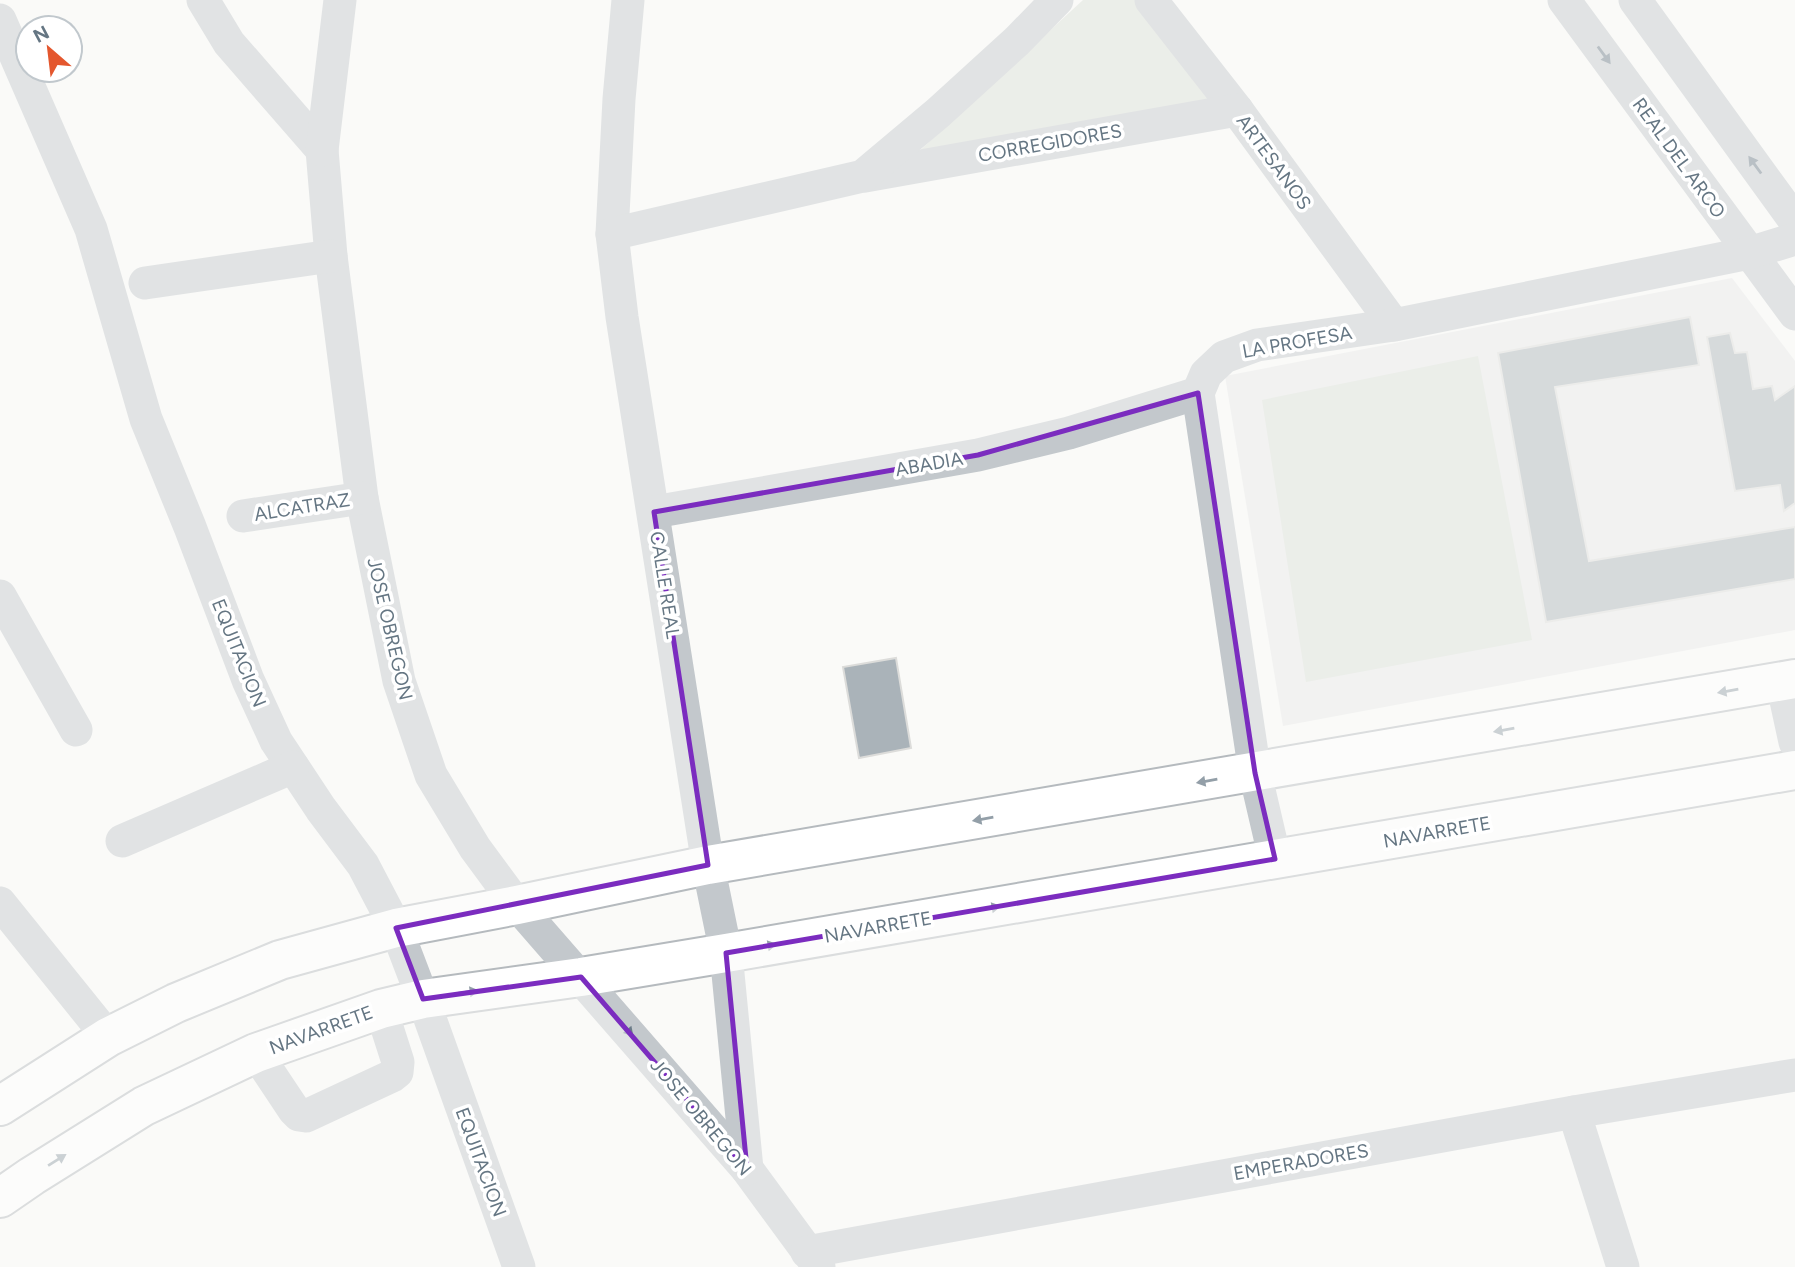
<svg xmlns="http://www.w3.org/2000/svg" width="1795" height="1267" font-family="Figtree,sans-serif">
	<rect width="100%" height="100%" fill="#fafaf8"/>
	<polygon fill="#e8e9e9" points="1732,278 1795,361 1795,630 1283,726 1225,376"/>
	<g fill="#dadfd7">
		<polygon points="1083,0 1139,0 1214,101 916,154"/>
		<polygon points="1478,356 1532,640 1306,682 1262,400"/>
	</g>
	<g fill="#aab3b9" stroke="#dcdcda" stroke-width="2">
		<polygon points="1690,317 1699,365 1555,387 1589,561 1795,527 1795,579 1546,622 1498,353"/>
		<polygon points="1730,333 1735,353 1747,352 1753,389 1772,386 1775,400 1795,386 1795,503 1784,511 1780,485 1735,491 1707,337"/>
		<polygon points="896,658 911,748 859,758 843,667"/>
	</g>
	<g fill="none" stroke-linecap="round" stroke-linejoin="round">
		<g stroke="#b5babe" stroke-width="42">
			<g id="major">
				<polyline points="0,1106 108,1037 176,1003 280,960 396,928 517,905 708,865 1795,679"/>
				<polyline points="0,1198 32,1176 144,1106 256,1053 381,1009 423,999 581,977 726,953 1795,770"/>
			</g>
		</g>
		<g stroke="#c3c8cc" stroke-width="33">
			<polyline points="203,0 229,43 322,150 331,256 362,498 399,681 431,775 475,848 517,905 747,1169 819,1267"/>
			<polyline points="628,0 619,99 612,234 622,317 708,865 726,953 747,1169"/>
			<polyline points="1151,0 1237,110 1394,325"/>
			<polyline points="1564,0 1795,314"/>
			<polyline points="1635,0 1795,221"/>
			<polyline points="0,20 91,229 146,419 190,527 248,680 276,741 321,809 363,865 396,928 423,999 519,1267"/>
			<polyline points="322,150 340,0"/>
			<polyline points="865,176 1237,110"/>
			<polyline points="612,234 863,176 938,113 1017,41 1057,0"/>
			<polyline points="145,283 331,256"/>
			<polyline points="654,512 978,455 1069,433 1198,393"/>
			<polyline points="243,516 362,498"/>
			<polyline points="0,596 76,730"/>
			<polyline points="1782,682 1795,742"/>
			<polyline points="122,841 293,767"/>
			<polyline points="1275,859 1255,773 1198,393 1206,374 1224,357 1257,345 1394,325 1749,253 1795,239"/>
			<polyline points="0,903 108,1037"/>
			<polyline points="256,1053 294,1110 299,1115 306,1116 392,1076 397,1072 398,1062 381,1009"/>
			<polyline points="1574,1112 1623,1267"/>
			<polyline points="807,1252 1574,1112 1795,1075"/>
		</g>
		<use href="#major" stroke="#fff" stroke-width="38"/>
	</g>
	<defs><path id="oneway-solid" d="M-6-.8H1V-3.2L6.5 0L1 3.2V.8H-6Z" transform="scale(1.75)"/></defs>
	<g fill="#6a7a87">
		<use href="#oneway-solid" transform="translate(1604 55) rotate(54)"/>
		<use href="#oneway-solid" transform="translate(1755 165) rotate(-126)"/>
		<use href="#oneway-solid" transform="translate(626 1028) rotate(49)"/>
	</g>
	<g fill="#939fa8">
		<use href="#oneway-solid" transform="translate(1728 691) rotate(170)"/>
		<use href="#oneway-solid" transform="translate(1504 730) rotate(170)"/>
		<use href="#oneway-solid" transform="translate(1207 781) rotate(170)"/>
		<use href="#oneway-solid" transform="translate(983 819) rotate(170)"/>
		<use href="#oneway-solid" transform="translate(990 908) rotate(-10)"/>
		<use href="#oneway-solid" transform="translate(766 946) rotate(-10)"/>
		<use href="#oneway-solid" transform="translate(468 992) rotate(-8)"/>
		<use href="#oneway-solid" transform="translate(57 1160) rotate(-32)"/>
	</g>
	<path d="M0 0H1795V1267H0ZM1198,393L1255,773L1275,859L726,953L747,1169L581,977L423,999L396,928L708,865L654,512L978,455Z" fill="#fafaf8" fill-opacity=".55" fill-rule="evenodd"/>
	<path fill="none" stroke="#7b2cbf" stroke-width="5" stroke-linejoin="round" d="M1198,393L1255,773L1275,859L726,953L747,1169L581,977L423,999L396,928L708,865L654,512L978,455Z"/>
	<g text-anchor="middle" dominant-baseline="central" stroke-width="7" stroke-linejoin="round" paint-order="stroke">
		<g font-size="19" fill="#657683" stroke="#fff">
			<text transform="translate(1050 143) rotate(-10)">CORREGIDORES</text>
			<text transform="translate(1679 158) rotate(54)">REAL DEL ARCO</text>
			<text transform="translate(1274 162) rotate(54)">ARTESANOS</text>
			<text transform="translate(1297 342) rotate(-10)">LA PROFESA</text>
			<text transform="translate(929 464) rotate(-10)">ABADIA</text>
			<text transform="translate(302 507) rotate(-9)">ALCATRAZ</text>
			<text transform="translate(665 585) rotate(81)">CALLE REAL</text>
			<text transform="translate(390 629) rotate(77)">JOSE OBREGON</text>
			<text transform="translate(239 653) rotate(68)">EQUITACION</text>
			<text transform="translate(1437 832) rotate(-10)">NAVARRETE</text>
			<text transform="translate(878 927) rotate(-10)">NAVARRETE</text>
			<text transform="translate(321 1030) rotate(-20)">NAVARRETE</text>
			<text transform="translate(701 1117) rotate(50)">JOSE OBREGON</text>
			<text transform="translate(481 1162) rotate(70)">EQUITACION</text>
			<text transform="translate(1301 1162) rotate(-10)">EMPERADORES</text>
		</g>
	</g>
	<g transform="translate(49 49) rotate(332)"><circle r="33" fill="#ffffff" stroke="#c1c8cd" stroke-width="2"/>
	<path d="M0-5L12 26L0 18L-12 26Z" fill="#e4572e"/>
	<text y="-10" font-size="19" font-weight="bold" text-anchor="middle" fill="#657683">N</text>
	</g>
</svg>
